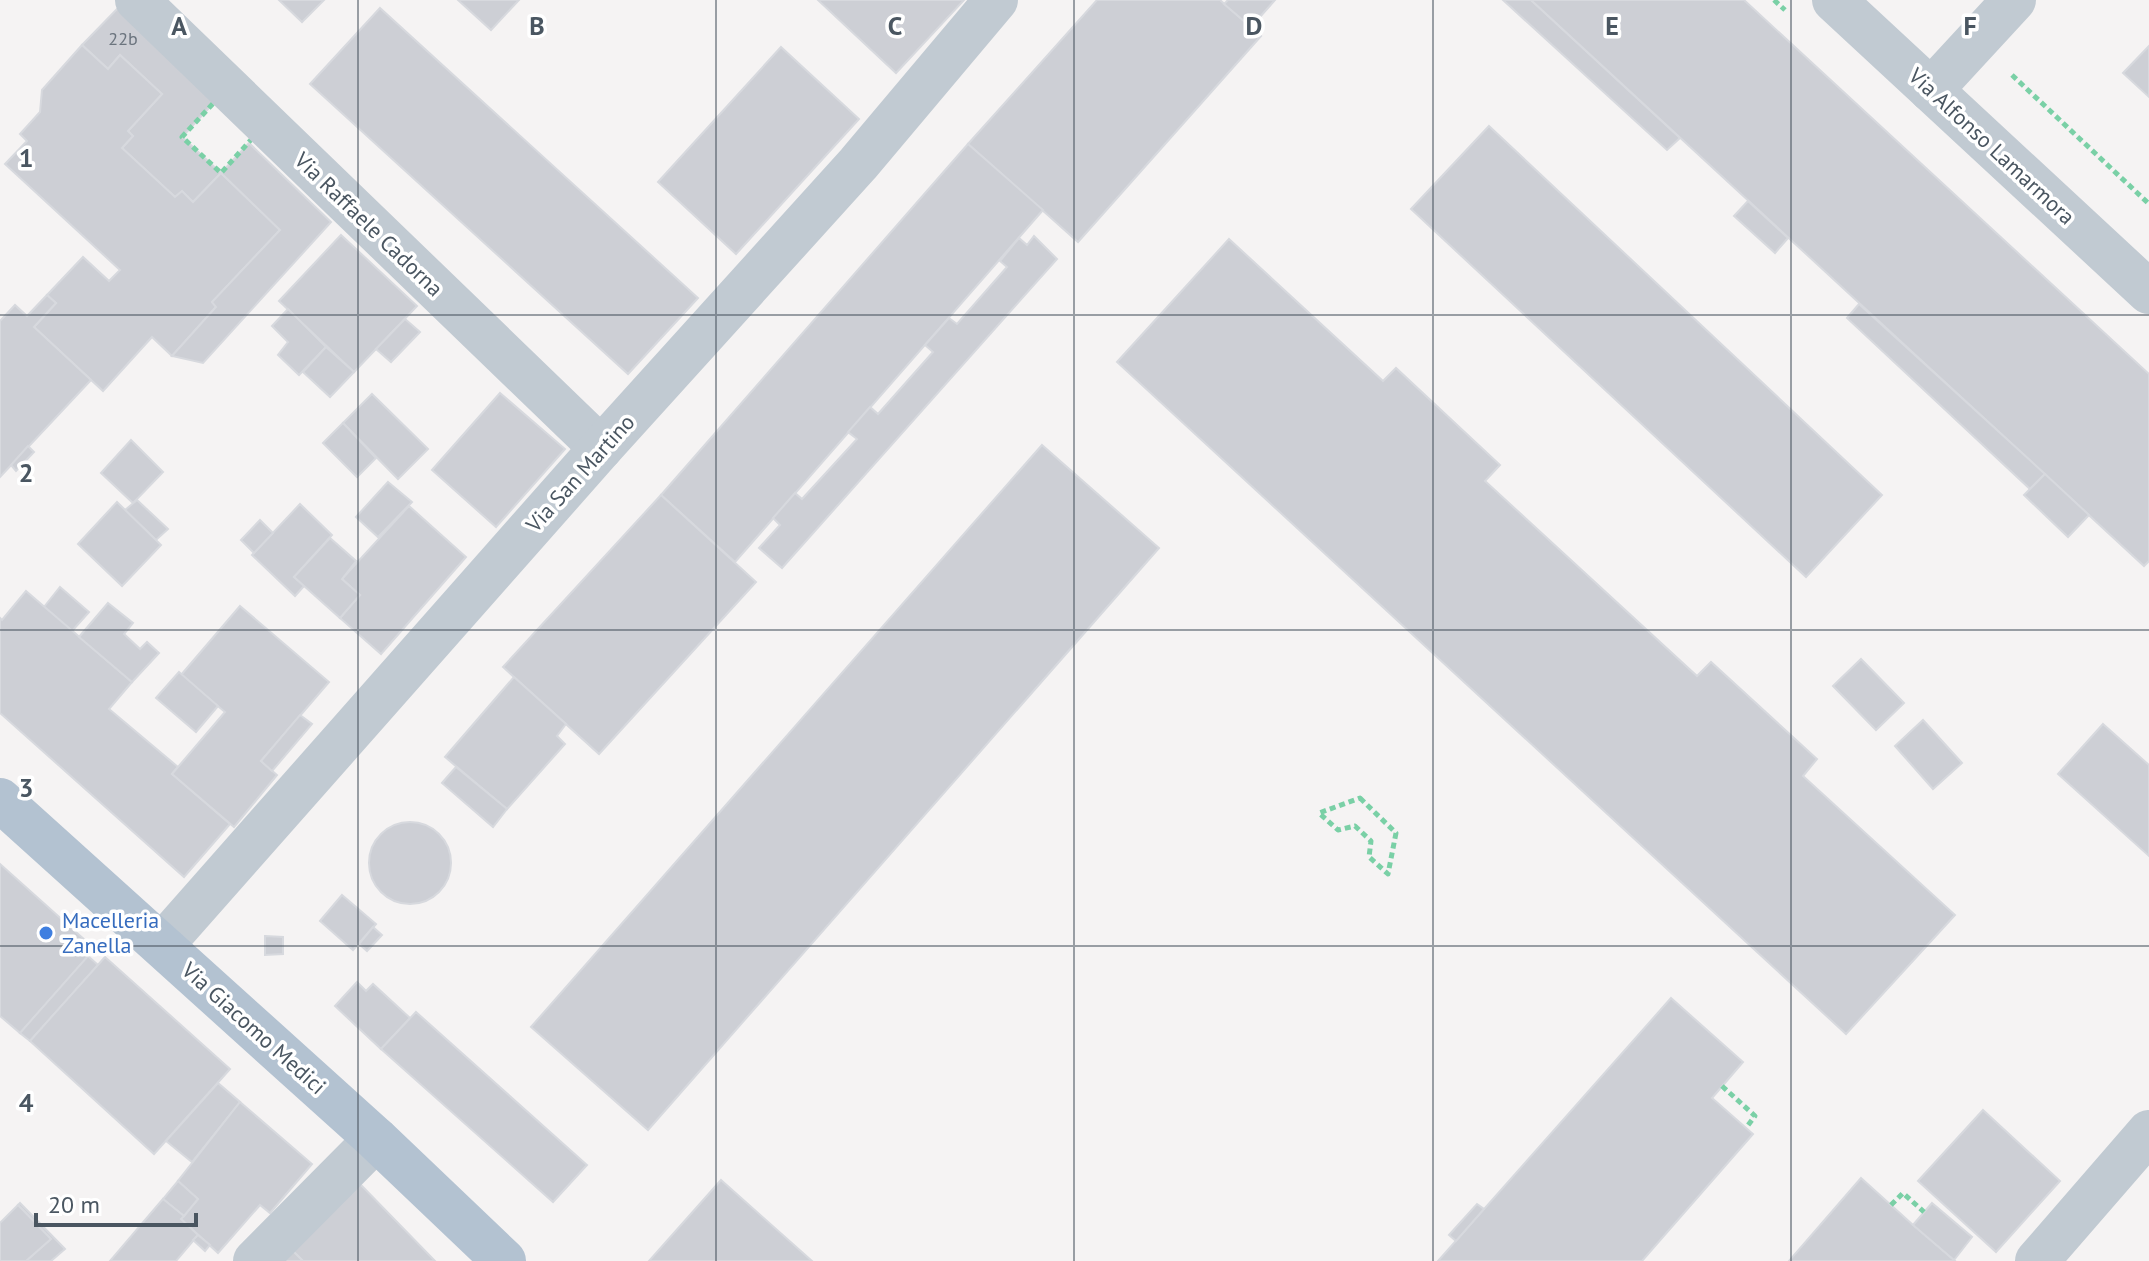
<svg xmlns="http://www.w3.org/2000/svg" width="2149" height="1261" font-family="'PT Sans',sans-serif">
	<rect width="100%" height="100%" fill="#f5f3f3"/>
	<g fill="#cdcfd5" stroke="#d7d9de" stroke-width="2">
		<polygon points="279,0 324,0 302,22"/>
		<polygon points="458,0 519,0 491,30"/>
		<polygon points="818,0 964,0 896,73"/>
		<polygon points="1097,0 1220,0 1261,36 1078,242 968,144"/>
		<polygon points="1228,0 1275,0 1251,27 1224,4"/>
		<polygon points="1503,0 1531,0 1680,138 1667,150"/>
		<polygon points="1531,0 1744,0 2149,374 2149,561 2144,566"/>
		<polygon points="122,4 220,96 182,137 221,173 193,202 182,191 175,197 122,148 133,136 128,131 162,94 120,55 108,69 82,45"/>
		<polygon points="380,8 698,298 628,374 310,84"/>
		<polygon points="82,45 108,69 120,55 162,94 128,131 133,136 122,148 175,197 182,191 193,202 221,173 280,230 212,302 216,307 172,356 152,337 103,391 34,327 56,303 47,295 83,257 109,281 120,270 5,164 27,141 20,134 40,112 42,90"/>
		<polygon points="2149,46 2149,97 2123,73"/>
		<polygon points="781,47 859,119 736,254 658,182"/>
		<polygon points="1489,126 1882,495 1806,577 1411,209"/>
		<polygon points="249,143 331,222 203,363 172,356 216,307 212,302 280,230 221,173"/>
		<polygon points="968,144 1043,210 735,562 661,495"/>
		<polygon points="1748,201 1788,238 1775,253 1734,216"/>
		<polygon points="341,235 417,306 354,372 279,301"/>
		<polygon points="1034,236 1057,259 782,568 759,548 780,525 773,518 795,493 802,499 857,439 848,432 870,407 878,414 933,352 925,345 949,318 957,324 1007,267 1000,261 1019,238 1027,245"/>
		<polygon points="1229,239 1383,381 1396,368 1500,465 1485,481 1697,676 1711,662 1817,759 1803,776 1955,915 1846,1034 1117,362"/>
		<polygon points="47,295 56,303 34,327 91,380 0,477 0,321 15,305 27,316"/>
		<polygon points="1859,304 2045,474 2030,489 1847,318"/>
		<polygon points="288,309 326,347 299,375 278,355 288,342 272,326"/>
		<polygon points="405,319 420,332 391,362 376,349"/>
		<polygon points="326,347 354,372 330,397 303,372"/>
		<polygon points="500,393 565,449 496,527 432,470"/>
		<polygon points="372,394 428,449 398,479 343,423"/>
		<polygon points="343,423 376,458 357,477 323,443"/>
		<polygon points="131,440 163,472 133,503 101,473"/>
		<polygon points="1042,445 1159,548 648,1130 531,1027"/>
		<polygon points="28,446 34,452 16,471 11,465"/>
		<polygon points="2045,474 2089,515 2068,537 2024,495"/>
		<polygon points="388,482 412,502 378,537 356,517"/>
		<polygon points="661,495 756,582 599,754 503,667"/>
		<polygon points="137,500 168,529 156,540 125,510"/>
		<polygon points="117,502 161,545 122,586 78,544"/>
		<polygon points="300,504 332,535 294,577 304,586 295,596 252,555"/>
		<polygon points="409,506 466,557 381,654 340,618 360,595 342,579"/>
		<polygon points="260,520 273,533 254,553 241,540"/>
		<polygon points="330,538 356,561 342,579 360,595 340,618 294,577"/>
		<polygon points="60,587 89,612 72,631 44,607"/>
		<polygon points="26,591 132,682 109,709 178,767 172,774 230,824 184,877 0,713 0,618 2,620"/>
		<polygon points="108,603 133,623 124,634 140,649 147,642 159,653 132,682 79,637"/>
		<polygon points="240,606 329,682 261,761 277,775 234,827 172,774 225,712 181,675"/>
		<polygon points="1861,659 1904,703 1876,730 1833,686"/>
		<polygon points="179,672 218,706 196,732 156,698"/>
		<polygon points="514,677 566,724 557,736 565,744 507,809 445,757"/>
		<polygon points="300,715 312,724 272,771 261,761"/>
		<polygon points="1923,720 1962,763 1933,789 1895,746"/>
		<polygon points="2103,724 2149,765 2149,856 2058,774"/>
		<polygon points="456,767 507,809 493,827 442,783"/>
		<circle cx="410" cy="863" r="41"/>
		<polygon points="0,864 95,949 20,1033 0,1016"/>
		<polygon points="342,895 376,924 353,950 320,921"/>
		<polygon points="373,927 382,935 367,951 359,944"/>
		<polygon points="265,936 283,937 283,954 265,955"/>
		<polygon points="88,956 98,965 30,1041 20,1033"/>
		<polygon points="105,957 230,1069 154,1154 30,1041"/>
		<polygon points="357,982 366,991 373,984 410,1018 381,1049 335,1006"/>
		<polygon points="1671,998 1743,1062 1712,1098 1753,1134 1642,1261 1438,1261"/>
		<polygon points="416,1012 587,1165 553,1202 381,1049"/>
		<polygon points="218,1083 240,1102 192,1162 166,1141"/>
		<polygon points="240,1102 312,1164 270,1213 260,1205 218,1253 181,1219 198,1199 178,1181"/>
		<polygon points="1983,1110 2060,1181 1996,1252 1918,1181"/>
		<polygon points="1861,1178 1913,1225 1955,1261 1789,1261"/>
		<polygon points="721,1180 812,1261 649,1261"/>
		<polygon points="178,1181 198,1199 184,1216 163,1199"/>
		<polygon points="359,1183 435,1261 303,1261 291,1249"/>
		<polygon points="163,1199 184,1216 181,1219 198,1235 176,1261 110,1261"/>
		<polygon points="20,1203 65,1249 51,1261 26,1261 51,1239 18,1205"/>
		<polygon points="1932,1203 1972,1237 1954,1260 1913,1225"/>
		<polygon points="1477,1204 1484,1209 1456,1241 1449,1235"/>
		<polygon points="18,1205 51,1239 26,1261 0,1261 0,1223"/>
		<polygon points="198,1235 210,1245 205,1251 193,1240"/>
		<polygon points="291,1249 303,1261 278,1261"/>
	</g>
	<g fill="none" stroke-linecap="round" stroke-linejoin="round">
		<g stroke="#7ad0a6" stroke-width="5" stroke-dasharray="6 4" stroke-linecap="butt">
			<polyline points="1774,0 1785,10"/>
			<polyline points="2012,75 2149,204"/>
			<polygon points="220,96 258,132 221,173 182,137"/>
			<polygon points="1360,798 1396,833 1388,874 1369,857 1371,841 1355,826 1338,830 1319,813"/>
			<polyline points="1722,1086 1755,1116 1746,1128"/>
			<polyline points="1891,1205 1903,1193 1924,1212"/>
		</g>
		<g stroke="#c1cad2" stroke-width="44">
			<polyline points="137,0 601,448"/>
			<polyline points="1834,0 2149,292"/>
			<polyline points="1931,90 2014,0"/>
			<polyline points="162,945 601,448 858,164 996,0"/>
			<polyline points="255,1261 376,1139"/>
			<polyline points="2037,1261 2149,1132"/>
		</g>
		<polyline stroke="#b3c2d1" stroke-width="44" points="0,800 376,1139 504,1261"/>
	</g>
	<path fill="none" stroke="#4a5661" stroke-width="2" stroke-opacity="0.55" d="M358,0V1261M716,0V1261M1074,0V1261M1433,0V1261M1791,0V1261M0,315H2149M0,630H2149M0,946H2149"/>
	<circle fill="#3f7fe0" stroke="#fff" stroke-width="3" cx="46" cy="933" r="8"/>
	<g text-anchor="middle" dominant-baseline="central" stroke-width="7" stroke-linejoin="round" paint-order="stroke">
		<g font-size="18" fill="#6b747e">
			<text x="123" y="38">22b</text>
		</g>
		<g font-size="22" fill="#4a5661" stroke="#fff">
			<text transform="translate(1992 146) rotate(43)">Via Alfonso Lamarmora</text>
			<text transform="translate(369 224) rotate(44)">Via Raffaele Cadorna</text>
			<text transform="translate(580 473) rotate(-48)">Via San Martino</text>
			<text transform="translate(254 1028) rotate(42)">Via Giacomo Medici</text>
		</g>
		<g font-size="22" fill="#366cbe" stroke="#fff" text-anchor="start">
			<text x="62" y="920">Macelleria<tspan x="62" dy="25">Zanella</tspan></text>
		</g>
	</g>
	<g font-size="26" text-anchor="middle" font-weight="bold" fill="#4a5661" stroke="#fff" stroke-width="7" stroke-linejoin="round" paint-order="stroke">
		<text x="179" y="35">A</text>
		<text x="537" y="35">B</text>
		<text x="895" y="35">C</text>
		<text x="1254" y="35">D</text>
		<text x="1612" y="35">E</text>
		<text x="1970" y="35">F</text>
		<text x="26" y="167">1</text>
		<text x="26" y="482">2</text>
		<text x="26" y="797">3</text>
		<text x="26" y="1112">4</text>
	</g>
	<path d="M36 1213v12h160v-12" fill="none" stroke="#4a5661" stroke-width="4"/>
	<text x="48" y="1213" font-size="24" fill="#4a5661" stroke="#ffffff" stroke-width="6" paint-order="stroke">20 m</text>
</svg>
